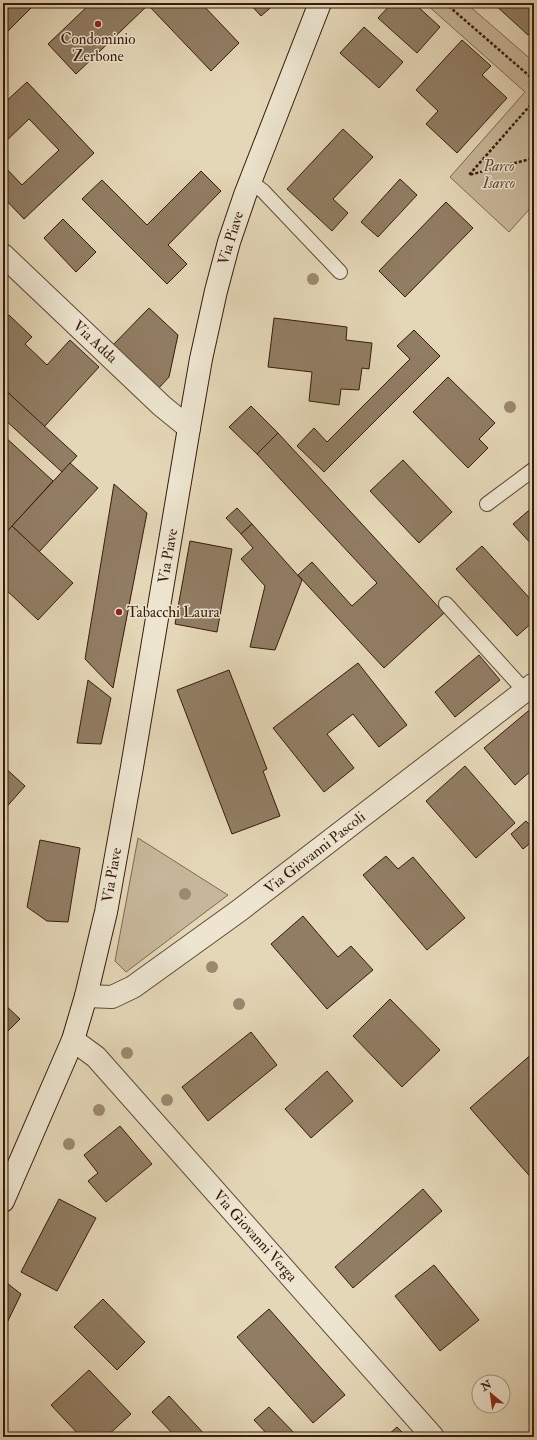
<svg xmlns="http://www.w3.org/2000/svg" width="537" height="1440" font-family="'IM FELL Double Pica',serif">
	<rect width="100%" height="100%" fill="#e4d7b7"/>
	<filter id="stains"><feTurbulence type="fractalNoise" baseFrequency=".005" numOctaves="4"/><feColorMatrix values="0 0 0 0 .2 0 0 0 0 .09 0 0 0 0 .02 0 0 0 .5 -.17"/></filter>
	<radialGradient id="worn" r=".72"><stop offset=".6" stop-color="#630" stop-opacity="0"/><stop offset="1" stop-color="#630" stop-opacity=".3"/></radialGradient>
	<g fill="#c7b79a" stroke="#7f6952">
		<polygon points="425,3 466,3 534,62 534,204 509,232 450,177 525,92"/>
		<polygon points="138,838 228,895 126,972 115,961"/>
	</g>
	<g fill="#917d64" stroke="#371b0b">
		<polygon points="3,3 26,3 31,8 3,36"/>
		<polygon points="91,3 201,3 239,43 211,71 148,5 76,74 48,44"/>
		<polygon points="249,3 276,3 261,16"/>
		<polygon points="392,3 414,3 440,27 417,53 378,18"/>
		<polygon points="493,3 534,3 534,28 528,35"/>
		<polygon points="364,27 403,62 379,88 340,53"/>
		<polygon points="462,40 491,66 482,75 507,98 457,153 426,124 438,111 416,90"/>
		<polygon points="27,82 94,153 24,219 3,197 3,165 22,185 59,150 29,119 3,144 3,104"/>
		<polygon points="343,129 373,157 333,199 348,213 332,231 287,189"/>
		<polygon points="201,171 221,191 168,245 187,264 167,284 82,199 102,180 147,225"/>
		<polygon points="400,179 417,195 378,237 361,222"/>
		<polygon points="446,202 473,228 405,297 379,271"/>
		<polygon points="63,219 96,252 76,272 44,238"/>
		<polygon points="149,308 178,335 169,377 157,390 112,346"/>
		<polygon points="9,315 32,337 25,344 47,365 70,340 99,367 44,427 3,388 3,321"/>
		<polygon points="274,318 347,327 346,340 372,343 369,369 362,368 359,390 341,389 339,405 309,401 312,372 268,367"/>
		<polygon points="414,330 440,356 324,472 297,446 314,428 327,442 410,359 397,346"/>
		<polygon points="448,377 495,423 479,439 488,448 468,468 413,412"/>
		<polygon points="3,388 77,456 62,472 3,418"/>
		<polygon points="251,406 278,433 257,454 229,427"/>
		<polygon points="278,433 444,613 384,668 298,575 312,562 352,606 377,583 257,454"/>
		<polygon points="3,435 53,481 3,536"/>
		<polygon points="403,460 452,512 419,543 370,491"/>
		<polygon points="70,463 98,488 39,552 12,526"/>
		<polygon points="114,484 147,513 113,688 85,659"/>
		<polygon points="534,506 534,547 513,524"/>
		<polygon points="237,508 252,524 241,534 226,518"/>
		<polygon points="252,524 302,580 275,650 250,647 265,586 241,559 253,548 241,534"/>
		<polygon points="12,526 73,583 38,620 3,587 3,536"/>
		<polygon points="190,541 232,549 217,632 175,624"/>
		<polygon points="482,546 534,603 534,621 517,636 456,569"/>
		<polygon points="479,655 500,680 455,717 435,692"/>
		<polygon points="358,663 407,725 379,747 353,714 327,734 354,768 324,792 273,728"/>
		<polygon points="229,670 267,769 263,771 280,816 232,834 177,690"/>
		<polygon points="88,680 111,698 101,744 77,743"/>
		<polygon points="533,707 534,768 515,785 484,748"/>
		<polygon points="3,766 25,786 3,811"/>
		<polygon points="465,766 515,823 476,858 426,801"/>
		<polygon points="526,821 534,830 534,840 523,849 511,834"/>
		<polygon points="40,840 80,848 68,922 47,921 27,907"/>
		<polygon points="386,856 398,869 413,857 465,918 427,950 363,875"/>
		<polygon points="303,916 338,957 351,946 373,970 327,1009 271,944"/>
		<polygon points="390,999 440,1050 402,1087 353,1036"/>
		<polygon points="3,1003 20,1019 3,1036"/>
		<polygon points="251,1032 277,1065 208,1121 182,1087"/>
		<polygon points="534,1052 534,1181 470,1108"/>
		<polygon points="327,1071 353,1101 311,1138 285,1109"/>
		<polygon points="120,1126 152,1164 106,1202 88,1181 98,1173 84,1155"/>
		<polygon points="423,1189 442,1211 353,1288 335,1267"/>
		<polygon points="59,1199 96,1218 57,1291 21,1272"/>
		<polygon points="434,1265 479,1320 440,1351 395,1296"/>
		<polygon points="3,1280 21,1294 3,1331"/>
		<polygon points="103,1299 145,1342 117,1370 74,1327"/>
		<polygon points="269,1309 345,1395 313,1423 237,1337"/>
		<polygon points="89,1370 131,1414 106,1437 81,1437 51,1405"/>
		<polygon points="169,1396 207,1437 176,1437 152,1412"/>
		<polygon points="269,1407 298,1437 270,1437 254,1420"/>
		<polygon points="397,1427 407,1437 386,1437"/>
	</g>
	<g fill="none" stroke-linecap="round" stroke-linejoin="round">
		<g stroke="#624a36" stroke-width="16">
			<g id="lane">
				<polyline points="250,181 263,191 340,272"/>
				<polyline points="487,504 534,469"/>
				<polyline points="446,604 525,691"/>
			</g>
		</g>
		<g stroke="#624a36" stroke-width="24">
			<g id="street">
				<polyline points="3,255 162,406 189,428"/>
				<polyline points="86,996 112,997 133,987 240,910 534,684"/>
				<polyline points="73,1040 96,1057 433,1437"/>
			</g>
		</g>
		<g stroke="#371b0b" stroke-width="24">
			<polyline id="secondary" points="3,1201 73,1040 86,996 106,912 132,767 189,428 201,359 216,291 229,242 245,195 320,3"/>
		</g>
		<g stroke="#371b0b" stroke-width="2.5" stroke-dasharray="3 2" stroke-linecap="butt">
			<polyline points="445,3 534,80"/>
			<polyline points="534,101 469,175 534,158"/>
		</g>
		<use href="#lane" stroke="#ede5d0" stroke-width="14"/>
		<use href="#street" stroke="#ede5d0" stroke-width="22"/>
		<use href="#secondary" stroke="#ede5d0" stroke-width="22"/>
	</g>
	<g fill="#9c8970">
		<circle cx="313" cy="279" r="6"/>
		<circle cx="510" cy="407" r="6"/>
		<circle cx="185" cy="894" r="6"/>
		<circle cx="212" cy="967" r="6"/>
		<circle cx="239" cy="1004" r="6"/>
		<circle cx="127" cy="1053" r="6"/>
		<circle cx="167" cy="1100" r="6"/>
		<circle cx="99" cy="1110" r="6"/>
		<circle cx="69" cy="1144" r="6"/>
	</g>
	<g fill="#8f2418" stroke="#ede5d0" stroke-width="1.5">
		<circle cx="98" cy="24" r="4"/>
		<circle cx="119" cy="612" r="4"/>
	</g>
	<g text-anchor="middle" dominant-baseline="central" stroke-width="3" stroke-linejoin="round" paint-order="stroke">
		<g font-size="15" fill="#371b0b" stroke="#ede5d0">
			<text x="98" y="39">Condominio<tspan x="98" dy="17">Zerbone</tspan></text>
			<text x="127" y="612" text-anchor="start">Tabacchi Laura</text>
		</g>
		<g font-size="15" font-style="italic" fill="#624a36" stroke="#ede5d0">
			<text x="499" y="166">Parco<tspan x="499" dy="17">Isarco</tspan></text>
		</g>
		<g font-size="15" fill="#371b0b" stroke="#ede5d0">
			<text transform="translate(231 238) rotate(-73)">Via Piave</text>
			<text transform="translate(95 342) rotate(43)">Via Adda</text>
			<text transform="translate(168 556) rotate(-80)">Via Piave</text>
			<text transform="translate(315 853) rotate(-38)">Via Giovanni Pascoli</text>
			<text transform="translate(112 875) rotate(-80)">Via Piave</text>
			<text transform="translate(255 1236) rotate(48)">Via Giovanni Verga</text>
		</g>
	</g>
	<rect width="537" height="1440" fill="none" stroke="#e4d7b7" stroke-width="16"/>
	<rect x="4" y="4" width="529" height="1432" fill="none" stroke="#371b0b" stroke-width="2"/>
	<rect x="8" y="8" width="521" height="1424" fill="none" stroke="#371b0b"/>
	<g transform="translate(491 1394) rotate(331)"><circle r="19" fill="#ede5d0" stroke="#a49481"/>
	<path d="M0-3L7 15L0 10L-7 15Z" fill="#8f2418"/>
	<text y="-6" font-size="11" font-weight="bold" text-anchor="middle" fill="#371b0b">N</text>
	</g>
	<rect width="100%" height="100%" filter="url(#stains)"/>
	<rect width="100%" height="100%" fill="url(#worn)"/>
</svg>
